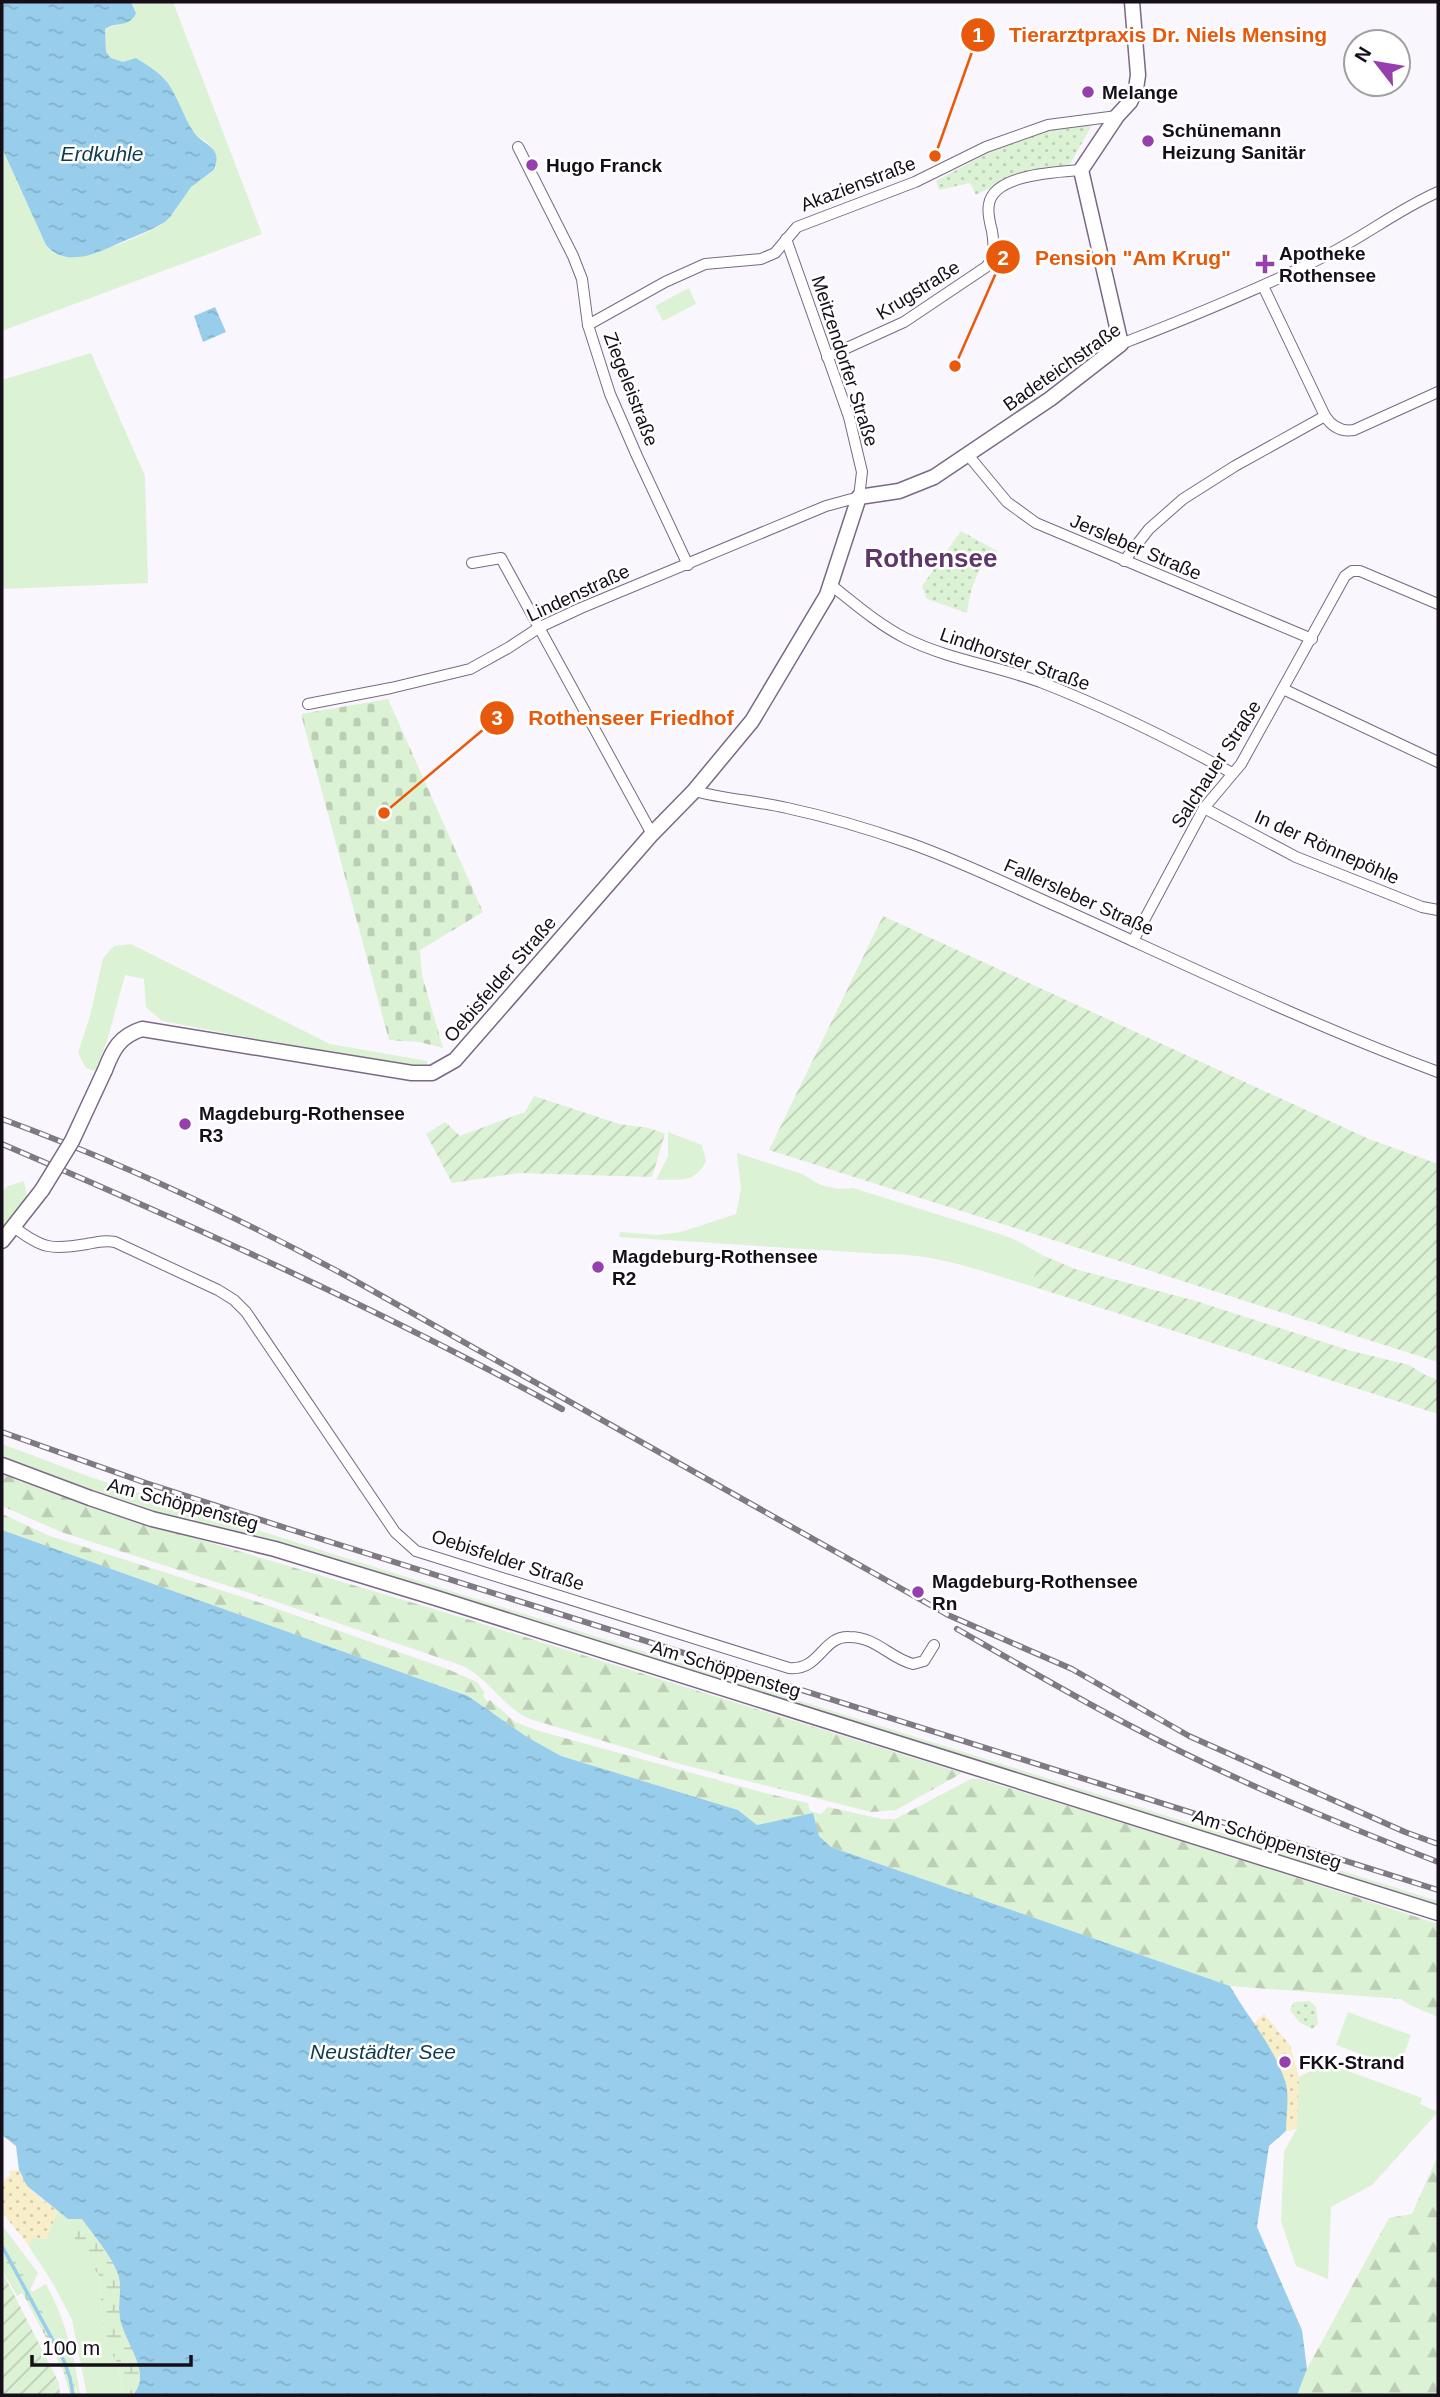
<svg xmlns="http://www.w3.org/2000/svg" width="1440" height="2397" font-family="Arial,sans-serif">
	<defs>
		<pattern id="forest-firs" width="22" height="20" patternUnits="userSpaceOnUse" patternTransform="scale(1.75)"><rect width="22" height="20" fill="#dcf2d4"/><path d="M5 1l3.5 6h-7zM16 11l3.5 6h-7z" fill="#bcceb5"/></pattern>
		<pattern id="wetland-marsh" width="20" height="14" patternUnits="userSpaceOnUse" patternTransform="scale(1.75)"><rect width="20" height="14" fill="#dcf2d4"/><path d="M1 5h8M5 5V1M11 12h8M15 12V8" fill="none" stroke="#bcceb5"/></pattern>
		<pattern id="sand-dots" width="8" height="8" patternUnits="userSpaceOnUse" patternTransform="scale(1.75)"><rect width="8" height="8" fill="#f8eec9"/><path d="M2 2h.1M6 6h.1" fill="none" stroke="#d4cbac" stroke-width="1.8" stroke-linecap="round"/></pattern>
		<pattern id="cemetery-stones" width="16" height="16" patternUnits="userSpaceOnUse" patternTransform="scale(1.75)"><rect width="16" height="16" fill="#dcf2d4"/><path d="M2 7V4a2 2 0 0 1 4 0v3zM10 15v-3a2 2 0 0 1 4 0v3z" fill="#bcceb5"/></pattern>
		<pattern id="park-dots" width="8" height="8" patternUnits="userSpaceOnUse" patternTransform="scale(1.75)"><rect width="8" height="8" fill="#dcf2d4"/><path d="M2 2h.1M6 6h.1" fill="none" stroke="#bcceb5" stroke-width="1.8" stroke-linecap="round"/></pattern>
		<pattern id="garden-furrows" width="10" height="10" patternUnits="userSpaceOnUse" patternTransform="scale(1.75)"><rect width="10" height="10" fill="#dcf2d4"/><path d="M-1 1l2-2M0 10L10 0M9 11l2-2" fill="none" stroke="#bcceb5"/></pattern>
		<pattern id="water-ripples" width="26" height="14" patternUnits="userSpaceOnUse" patternTransform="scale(1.75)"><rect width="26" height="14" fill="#98ceeb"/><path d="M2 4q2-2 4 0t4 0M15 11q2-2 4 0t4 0" fill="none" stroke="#82b0c9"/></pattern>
	</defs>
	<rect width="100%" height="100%" fill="#faf6fd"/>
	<g fill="#dcf2d4">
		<path d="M131,2H173L262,234L2,331V148L46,245C52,251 56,255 64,256C86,260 147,235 165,222C177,213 181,198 191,187C198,178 209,178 216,168L215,152L208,143L194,134L165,80L143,63L121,62L111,58L106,52L105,29L133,19L136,12Z"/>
		<polygon points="689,288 696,304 663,321 655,306"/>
		<polygon points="91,353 145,476 148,583 2,589 2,380"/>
		<polygon points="131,944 330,1044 422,1060 427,1061 427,1065 418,1069 162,1021 146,1007 144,979 125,975 107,1041 95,1071 86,1068 78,1053 90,1016 103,958 114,946"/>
		<path d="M668,1132L702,1145L706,1161C695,1184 679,1179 656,1180L668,1156Z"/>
		<path d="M737,1153L802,1174L821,1185L838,1189L853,1188L1000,1234L1014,1239L1042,1255L1031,1286C982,1271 934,1253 883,1254L619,1237L620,1232L658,1235L681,1232L736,1214L741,1189Z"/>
		<polygon points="24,1181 27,1197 2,1230 2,1191 8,1186"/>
		<polygon points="2,1444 93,1478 171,1503 1438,1901 1438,1909 283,1546 229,1529 167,1517 2,1460"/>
		<polygon points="1348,2012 1411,2035 1399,2068 1336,2045"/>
		<polygon points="1326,2063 1422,2098 1420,2104 1438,2112 1372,2185 1331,2207 1328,2279 1296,2266 1281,2221 1284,2151 1297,2129 1299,2077"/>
		<polygon points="58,2211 68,2219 80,2253 99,2275 103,2328 108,2348 119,2365 122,2395 87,2395 72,2320 54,2285 28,2245 32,2238 46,2239"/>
		<polygon points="2,2225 38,2273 31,2288 17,2296 2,2270"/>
		<path d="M46,2284C66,2322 74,2353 80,2395H77V2390L32,2292Z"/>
	</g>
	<g fill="url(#forest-firs)">
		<path d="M2,1470L144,1523L454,1615L962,1773L896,1810L871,1812L680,1764L530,1719C503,1707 490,1680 463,1666L268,1599L61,1532L2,1506Z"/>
		<polygon points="2,1514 50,1536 255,1601 447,1669 477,1682 485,1693 483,1695 487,1702 490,1700 515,1722 539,1731 765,1793 808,1803 810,1811 821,1814 828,1807 882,1819 895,1819 971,1779 980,1779 1224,1854 1438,1924 1438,2017 1410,2005 1401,1999 1230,1986 831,1847 819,1836 756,1825 738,1810 561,1756 527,1737 468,1696 2,1530"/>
		<polygon points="1438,2155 1438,2395 1297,2395 1307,2369 1389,2218 1412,2214"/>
	</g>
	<g fill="url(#wetland-marsh)">
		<path d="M82,2218C94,2236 111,2255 118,2274C123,2287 117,2304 120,2318C124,2343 153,2372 133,2395H122L119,2365L108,2348L103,2328L99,2275L80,2253L68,2219Z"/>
		<polygon points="2,2234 70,2365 77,2395 70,2395 63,2370 2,2254"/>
	</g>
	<g fill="url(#sand-dots)">
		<polygon points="1264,2014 1290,2045 1299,2077 1297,2129 1286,2131 1286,2083 1253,2024"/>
		<path d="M19,2170C26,2189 42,2199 58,2211L46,2239L33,2238L28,2245L2,2212V2182L11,2175L9,2171Z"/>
	</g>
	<polygon fill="url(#cemetery-stones)" points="388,699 483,912 420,950 422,975 443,1048 419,1042 389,1040 301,714"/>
	<g fill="url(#park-dots)">
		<path d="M1092,125L1069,166C1030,169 1011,178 976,195L970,183L939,190L936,181L988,153L1041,132Z"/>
		<path d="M961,531L997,551C976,567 971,588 967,613L927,599L922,586Z"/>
		<polygon points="1310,2001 1316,2007 1318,2024 1312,2029 1299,2022 1290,2010 1294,2002"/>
	</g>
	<g fill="url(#garden-furrows)">
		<polygon points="883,916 1369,1139 1438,1164 1438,1362 769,1150"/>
		<polygon points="534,1096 619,1124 649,1128 665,1134 652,1177 519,1173 452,1183 426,1134 445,1122 460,1136 525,1112"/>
		<polygon points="1042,1255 1075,1269 1196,1301 1348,1350 1409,1365 1425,1375 1438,1380 1438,1414 1031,1286"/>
		<polygon points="2,2271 59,2383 60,2395 2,2395"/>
	</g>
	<g fill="url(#water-ripples)">
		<path d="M2,2H131L136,13C130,28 116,21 105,29L106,52L111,58L123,62L136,58C147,65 159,72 167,82C178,97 183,116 193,131C202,146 224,145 214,170L191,187L171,216L165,222C152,230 138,235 124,241C101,251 67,270 46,245L2,148Z"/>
		<polygon points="215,307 226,332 203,342 194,316"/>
		<path d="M2,1530L468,1696L527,1737L561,1756L738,1810L757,1825L813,1813L819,1836L831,1847L1230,1986C1248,2018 1274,2046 1285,2081C1290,2095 1286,2116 1286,2131L1269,2146L1257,2227L1302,2330L1307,2369L1297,2395H133C153,2372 124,2343 120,2318C117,2304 123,2288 118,2274C111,2255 94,2236 82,2219H68L27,2186L19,2170L16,2146L2,2135Z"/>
	</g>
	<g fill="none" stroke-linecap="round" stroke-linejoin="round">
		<polyline stroke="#98ceeb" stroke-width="3.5" points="2,2246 64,2361 70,2378 73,2395"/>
		<g stroke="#7a6985" stroke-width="12">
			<g id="street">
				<polyline points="518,147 573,256 582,279 588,325 610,394 637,456 688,565"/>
				<path d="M1263,286L1325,416C1332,427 1341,432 1354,430L1438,392"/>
				<polyline points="588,325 665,282 705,264 761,259 775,253 797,227 915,182 986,147 1048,125 1117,116"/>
				<path d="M1121,344C1191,317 1260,289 1327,255C1365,236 1399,209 1438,192"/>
				<path d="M827,357L904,322L986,267C996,256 994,246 992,231C990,223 987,213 989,204C994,174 1058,172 1081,170"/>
				<polyline points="968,455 1007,502 1036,523 1312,639"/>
				<polyline points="1124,561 1149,529 1183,499 1235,466 1325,416"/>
				<polyline points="472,563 501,558 652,834"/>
				<path d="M831,585C855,604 878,624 905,638C949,660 998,666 1043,683C1109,709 1170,739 1232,773"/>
				<polyline points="1283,689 1438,762"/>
				<polyline points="308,704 391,688 470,669 508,648 540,627 581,608 826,506 859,497 862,472 849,417 786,239"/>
				<path d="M694,791C725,799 756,801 787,808C829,817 869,829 909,843C963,862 1013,887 1065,910C1189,966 1311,1025 1438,1072"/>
				<polyline points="1204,808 1296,857 1422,907 1438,910"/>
				<polyline points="1133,941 1204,808 1241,764 1345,576 1352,571 1360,571 1438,604"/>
				<path d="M14,1227C42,1249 52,1250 87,1244C97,1242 105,1240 115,1242L218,1290L234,1300L246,1312L395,1532L416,1551L789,1668C820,1671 822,1636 849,1637C877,1637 889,1658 913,1664L924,1661L934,1645"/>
			</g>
		</g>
		<g stroke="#7a6985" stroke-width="17">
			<g id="secondary">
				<path d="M105,1070C113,1049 120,1036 142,1029L412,1073H432L455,1060L652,834L694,791L752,721L827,595L859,497L899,491L934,477L1050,399L1121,344L1081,170L1117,116L1130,102L1136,89L1138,75L1132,2"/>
				<polyline points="2,1241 42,1190"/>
				<polyline points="2,1465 90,1498 152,1519 275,1549 436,1598 1438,1913"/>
			</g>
		</g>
		<use href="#street" stroke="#fff" stroke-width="10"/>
		<use href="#secondary" stroke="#fff" stroke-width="14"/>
		<g stroke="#7e7982" stroke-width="6">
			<g id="rail">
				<path d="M2,1119C122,1163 238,1217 350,1278L948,1615L1072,1669L1189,1736L1405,1832L1438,1844"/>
				<path d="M2,1144C191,1225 382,1310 562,1409"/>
				<polyline points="2,1432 146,1483 286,1528 1438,1890"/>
				<path d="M957,1629C1013,1661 1068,1693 1125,1723C1226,1777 1332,1821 1438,1862"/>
			</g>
		</g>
		<use href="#rail" stroke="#fff" stroke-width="3.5" stroke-dasharray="10" stroke-linecap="butt"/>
		<g stroke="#7a6985" stroke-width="17" stroke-linecap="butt">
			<polyline id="secondary-bridge" points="42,1190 72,1141 105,1070"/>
		</g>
		<use href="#secondary-bridge" stroke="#fff" stroke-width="14"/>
	</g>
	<g fill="#9740ad" stroke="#fff" stroke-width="2.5">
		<circle cx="1088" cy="92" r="7"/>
		<circle cx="1148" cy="141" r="7"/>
		<circle cx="532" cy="165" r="7"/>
		<path d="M1261.5 253.5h7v7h7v7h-7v7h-7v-7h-7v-7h7z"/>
		<circle cx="185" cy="1124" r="7"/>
		<circle cx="598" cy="1267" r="7"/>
		<circle cx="918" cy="1592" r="7"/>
		<circle cx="1285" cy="2062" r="7"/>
	</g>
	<g text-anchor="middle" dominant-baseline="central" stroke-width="5" stroke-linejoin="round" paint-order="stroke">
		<g font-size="19" font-weight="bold" fill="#160f1a" stroke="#fff" text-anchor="start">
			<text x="1102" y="92">Melange</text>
			<text x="1162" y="130">Schünemann<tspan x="1162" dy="22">Heizung Sanitär</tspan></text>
			<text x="546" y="165">Hugo Franck</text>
			<text x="1279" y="253">Apotheke<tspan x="1279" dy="22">Rothensee</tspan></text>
			<text x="199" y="1113">Magdeburg-Rothensee<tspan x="199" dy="22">R3</tspan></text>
			<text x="612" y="1256">Magdeburg-Rothensee<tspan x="612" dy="22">R2</tspan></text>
			<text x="932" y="1581">Magdeburg-Rothensee<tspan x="932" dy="22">Rn</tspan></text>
			<text x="1299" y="2062">FKK-Strand</text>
		</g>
		<g font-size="19" fill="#160f1a" stroke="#fff">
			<text transform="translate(858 184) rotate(-21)">Akazienstraße</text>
			<text transform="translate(918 290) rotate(-32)">Krugstraße</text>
			<text transform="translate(845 361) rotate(72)">Meitzendorfer Straße</text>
			<text transform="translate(1062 367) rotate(-35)">Badeteichstraße</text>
			<text transform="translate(631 389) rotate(69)">Ziegeleistraße</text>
			<text transform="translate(1136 547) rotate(23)">Jersleber Straße</text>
			<text transform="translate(578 593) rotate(-25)">Lindenstraße</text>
			<text transform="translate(1015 659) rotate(19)">Lindhorster Straße</text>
			<text transform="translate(1216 764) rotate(-57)">Salchauer Straße</text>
			<text transform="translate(1327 847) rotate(24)">In der Rönnepöhle</text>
			<text transform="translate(1079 897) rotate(24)">Fallersleber Straße</text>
			<text transform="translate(500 979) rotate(-49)">Oebisfelder Straße</text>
			<text transform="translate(183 1504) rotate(15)">Am Schöppensteg</text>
			<text transform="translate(508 1560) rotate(18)">Oebisfelder Straße</text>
			<text transform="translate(726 1669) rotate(17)">Am Schöppensteg</text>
			<text transform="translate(1267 1839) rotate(18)">Am Schöppensteg</text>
		</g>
		<g font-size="21" font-style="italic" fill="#0d3c4f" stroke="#fff">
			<text x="102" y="153">Erdkuhle</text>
			<text x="383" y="2051">Neustädter See</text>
		</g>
		<g font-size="26" font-weight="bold" fill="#5f356b" stroke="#fff">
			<text x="931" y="558">Rothensee</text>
		</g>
	</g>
	<path fill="none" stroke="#e8590c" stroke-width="2.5" d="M935 156L978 35M955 366L1003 257M384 813L497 718"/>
	<g fill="#e8590c" stroke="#fff" stroke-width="2.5">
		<circle cx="935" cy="156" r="7"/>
		<circle cx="955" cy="366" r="7"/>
		<circle cx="384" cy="813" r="7"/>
		<circle cx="978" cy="35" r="18"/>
		<circle cx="1003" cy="257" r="18"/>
		<circle cx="497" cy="718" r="18"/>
	</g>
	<g font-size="21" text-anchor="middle" font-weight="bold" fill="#fff">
		<text x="978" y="42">1</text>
		<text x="1003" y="265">2</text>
		<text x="497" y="725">3</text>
	</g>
	<g font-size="21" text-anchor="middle" font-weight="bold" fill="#e8590c" stroke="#fff" stroke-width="5" stroke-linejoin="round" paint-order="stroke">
		<text x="1168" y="42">Tierarztpraxis Dr. Niels Mensing</text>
		<text x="1133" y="265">Pension "Am Krug"</text>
		<text x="631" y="725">Rothenseer Friedhof</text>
	</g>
	<rect width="1440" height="2397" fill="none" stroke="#160f1a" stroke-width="7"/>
	<g transform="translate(1377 63) rotate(301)"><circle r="33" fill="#ffffff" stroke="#a29fa3" stroke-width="2"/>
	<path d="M0-5L12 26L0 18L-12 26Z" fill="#9740ad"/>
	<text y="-10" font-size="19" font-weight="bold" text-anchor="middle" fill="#160f1a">N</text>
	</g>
	<path d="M32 2355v10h159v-10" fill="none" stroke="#160f1a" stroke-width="3.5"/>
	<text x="42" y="2355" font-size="21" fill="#160f1a" stroke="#ffffff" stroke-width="5" paint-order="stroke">100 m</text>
</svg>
